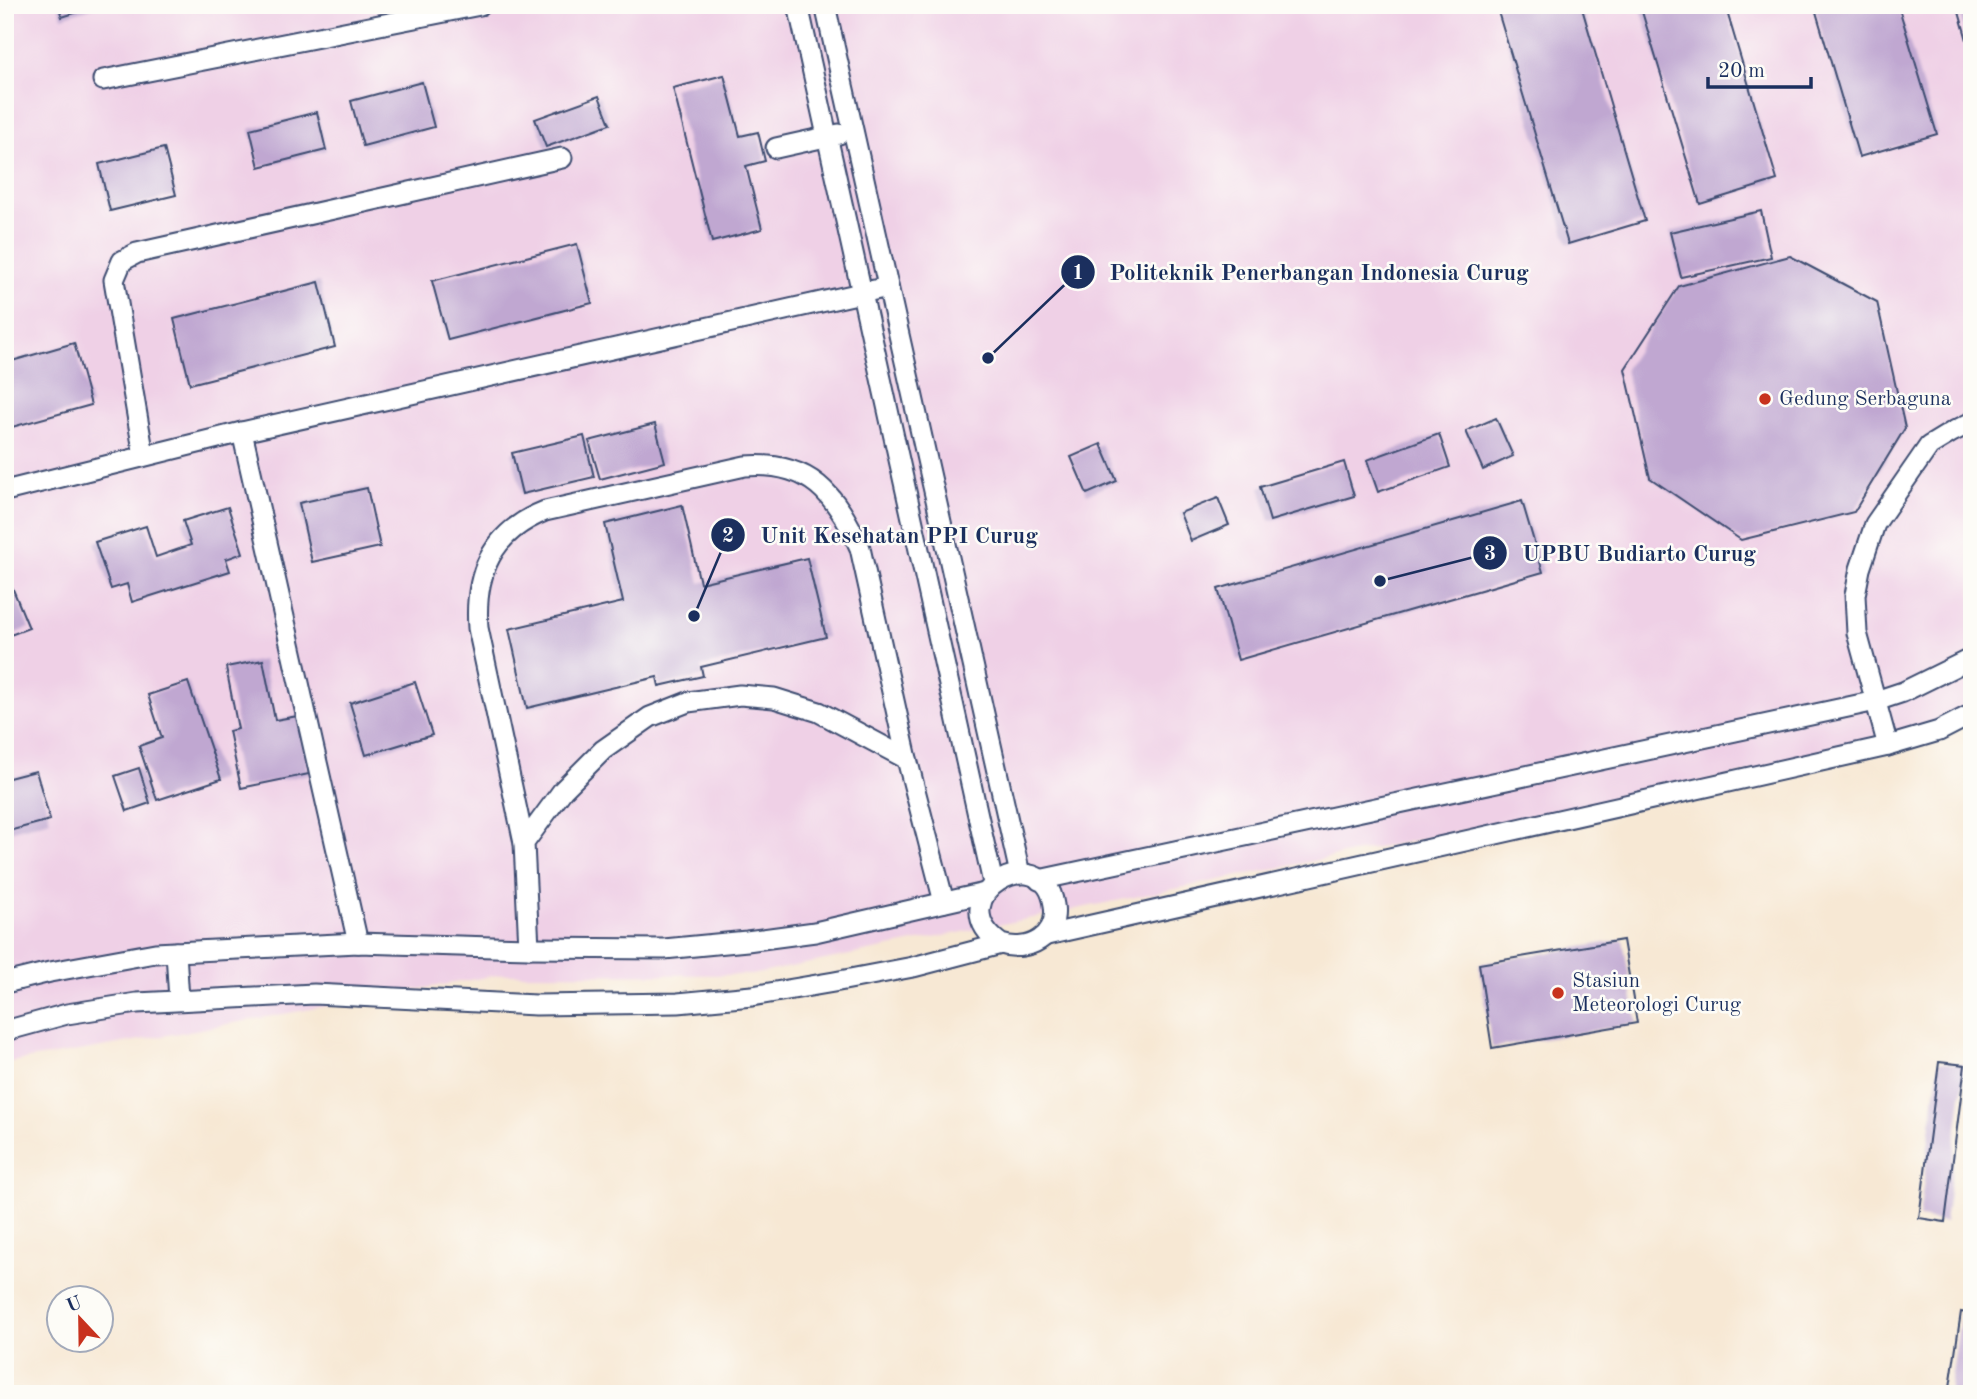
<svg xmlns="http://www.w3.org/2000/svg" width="1977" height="1399" font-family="'Old Standard TT',serif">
	<rect width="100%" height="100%" fill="#fdfcf7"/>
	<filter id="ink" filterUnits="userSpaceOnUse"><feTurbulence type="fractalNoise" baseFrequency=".0143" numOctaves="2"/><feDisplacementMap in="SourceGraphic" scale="14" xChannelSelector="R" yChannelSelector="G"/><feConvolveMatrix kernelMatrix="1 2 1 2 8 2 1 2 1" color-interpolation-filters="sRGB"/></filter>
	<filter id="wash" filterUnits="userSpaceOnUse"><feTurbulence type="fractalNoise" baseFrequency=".00686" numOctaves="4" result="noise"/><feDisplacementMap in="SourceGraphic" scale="28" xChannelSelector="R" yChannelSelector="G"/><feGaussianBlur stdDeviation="1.57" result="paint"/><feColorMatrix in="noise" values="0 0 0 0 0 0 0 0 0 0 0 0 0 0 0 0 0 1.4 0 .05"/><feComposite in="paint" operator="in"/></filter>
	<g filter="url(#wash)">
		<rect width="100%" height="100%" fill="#f7e8d4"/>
		<polygon fill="#efd0e6" points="5,5 1972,5 1972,710 1910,740 751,975 503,974 85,1050 5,1063"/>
		<g id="blocks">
			<g fill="#c0a7d1">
				<polygon points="58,5 97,5 97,6 62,17"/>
				<polygon points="1496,5 1581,5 1645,221 1568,244"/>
				<polygon points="1640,5 1725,5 1777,180 1700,204"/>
				<polygon points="1814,5 1898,5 1937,134 1859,157"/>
				<polygon points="1957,5 1972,5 1972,54 1971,54"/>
				<polygon points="724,75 740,136 758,132 765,161 746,166 762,229 712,242 673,88"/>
				<polygon points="422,82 434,127 363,146 351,101"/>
				<polygon points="599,96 610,124 546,147 535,119"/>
				<polygon points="317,112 326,150 259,167 250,129"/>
				<polygon points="164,148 176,195 110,211 99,164"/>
				<polygon points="1761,211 1771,257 1681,277 1670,232"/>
				<polygon points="577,244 592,303 448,340 432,281"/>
				<polygon points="1790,256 1877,302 1905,428 1854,512 1741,540 1650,478 1625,369 1679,286"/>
				<polygon points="319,282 335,347 190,384 174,319"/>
				<polygon points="74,343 91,405 5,429 5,363"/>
				<polygon points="1496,418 1513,456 1483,470 1466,431"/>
				<polygon points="655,424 665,462 600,479 589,441"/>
				<polygon points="1439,434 1450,467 1378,492 1367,460"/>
				<polygon points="584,436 594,477 522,494 512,453"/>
				<polygon points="1101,444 1117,481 1087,494 1071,457"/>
				<polygon points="1344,462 1354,496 1270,521 1260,487"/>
				<polygon points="367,488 380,547 312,562 299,503"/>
				<polygon points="1218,498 1229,525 1191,541 1180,513"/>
				<polygon points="1522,501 1543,572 1238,660 1218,589"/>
				<polygon points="682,505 700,583 807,558 826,637 701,667 703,676 659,686 657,677 527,708 509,629 623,602 605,524"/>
				<polygon points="228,507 243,553 226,559 230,571 132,602 127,584 111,589 95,542 146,526 156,557 191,545 183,521"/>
				<polygon points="5,570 29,628 5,637"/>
				<polygon points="263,660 275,720 298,716 309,774 241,788 229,731 238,729 226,667"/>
				<polygon points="188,682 221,779 157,800 139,746 162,738 148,695"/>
				<polygon points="415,682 432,735 366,755 350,703"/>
				<polygon points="139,768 150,803 127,811 115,776"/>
				<polygon points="36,771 50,820 5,832 5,779"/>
				<polygon points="1623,940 1637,1023 1492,1048 1479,964"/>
				<polygon points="1939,1062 1965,1065 1945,1222 1919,1218"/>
				<polygon points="1961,1312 1972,1314 1972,1394 1949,1394"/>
			</g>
		</g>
	</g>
	<g filter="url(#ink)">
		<use href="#blocks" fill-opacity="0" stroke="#3c4b70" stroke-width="2"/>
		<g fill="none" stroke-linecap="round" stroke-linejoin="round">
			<g stroke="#3c4b70" stroke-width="23">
				<g id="service">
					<polyline points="798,5 993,883"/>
					<polyline points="825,5 1020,874"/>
					<polyline points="103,80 480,5"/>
					<polyline points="776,148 839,134"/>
					<polyline points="242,432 358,943"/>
					<polyline points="144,456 114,280 122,261 137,253 562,158"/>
					<polyline points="5,491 242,432 888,287"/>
					<polyline points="1888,746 1857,633 1855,595 1860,569 1875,524 1929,446 1952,432 1972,422"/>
					<path d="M524,843L478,628C474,573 492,532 545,511L745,466C810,461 836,494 860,548L907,759L944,902"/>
					<polyline points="1039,880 1876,701 1903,692 1972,658"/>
					<polyline points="1047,935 1888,746 1939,731 1972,714"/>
					<polyline points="529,948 524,843 563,790 603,750 650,717 688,702 740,695 774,698 819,712 907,759"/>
					<polyline points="176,952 179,1000"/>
					<polyline points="5,983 50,972 155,953 358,943 529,948 664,949 747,941 815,932 985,893"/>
					<path d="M5,1031L67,1014L137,1003L314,994L536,1005L678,1003L752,996L834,982L913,967L1001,944C1028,953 1059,937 1054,905C1044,836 935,897 1001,944"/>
				</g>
			</g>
			<use href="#service" stroke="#fff" stroke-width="19"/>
		</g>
	</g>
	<g fill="#c8321e" stroke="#fdfcf7" stroke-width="2.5">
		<circle cx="1765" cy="399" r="7"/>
		<circle cx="1558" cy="993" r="7"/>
	</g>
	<g text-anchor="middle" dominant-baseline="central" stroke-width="5" stroke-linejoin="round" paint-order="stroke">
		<g font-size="21" fill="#1b2f5e" stroke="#fdfcf7" text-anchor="start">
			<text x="1779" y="399">Gedung Serbaguna</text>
			<text x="1572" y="981">Stasiun<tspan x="1572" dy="24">Meteorologi Curug</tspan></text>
		</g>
	</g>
	<path fill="none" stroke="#1b2f5e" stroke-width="2.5" d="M988 358L1078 272M694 616L728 535M1380 581L1490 553"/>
	<g fill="#1b2f5e" stroke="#fdfcf7" stroke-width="2.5">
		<circle cx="988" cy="358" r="7"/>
		<circle cx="694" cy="616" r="7"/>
		<circle cx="1380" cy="581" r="7"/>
		<circle cx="1078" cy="272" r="18"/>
		<circle cx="728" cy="535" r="18"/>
		<circle cx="1490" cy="553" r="18"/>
	</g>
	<g font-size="21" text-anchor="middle" font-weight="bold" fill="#fff">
		<text x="1078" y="279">1</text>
		<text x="728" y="542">2</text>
		<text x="1490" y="560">3</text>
	</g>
	<g font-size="23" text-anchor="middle" font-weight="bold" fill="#1b2f5e" stroke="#fdfcf7" stroke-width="5" stroke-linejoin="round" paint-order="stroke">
		<text x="1319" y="280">Politeknik Penerbangan Indonesia Curug</text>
		<text x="899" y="543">Unit Kesehatan PPI Curug</text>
		<text x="1639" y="561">UPBU Budiarto Curug</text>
	</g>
	<rect width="1977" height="1399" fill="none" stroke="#fdfcf7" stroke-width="28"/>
	<g transform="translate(80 1319) rotate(338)"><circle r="33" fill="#fdfcf7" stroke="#a3aaba" stroke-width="2"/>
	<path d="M0-5L12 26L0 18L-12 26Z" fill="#c8321e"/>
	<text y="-10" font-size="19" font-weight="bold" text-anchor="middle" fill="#1b2f5e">U</text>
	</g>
	<path d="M1708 77v10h103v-10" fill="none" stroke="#1b2f5e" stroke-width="3.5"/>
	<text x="1718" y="77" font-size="21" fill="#1b2f5e" stroke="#fdfcf7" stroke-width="5" paint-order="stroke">20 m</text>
</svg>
